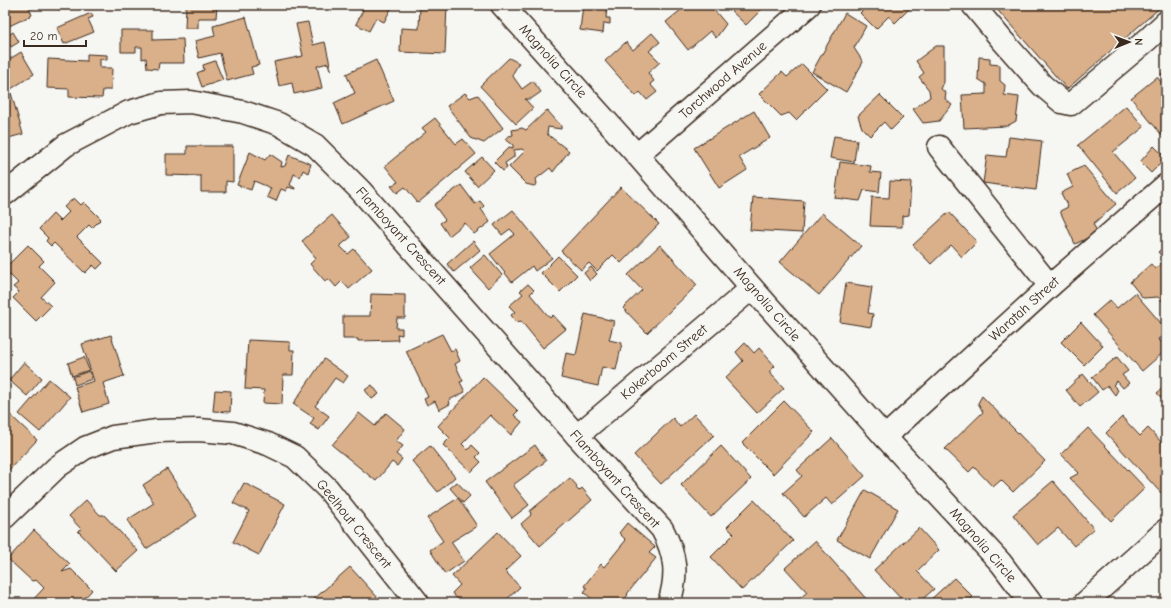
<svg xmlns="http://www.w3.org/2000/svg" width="1171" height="608" font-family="'Comic Neue',sans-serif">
	<rect width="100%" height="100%" fill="#f6f6f2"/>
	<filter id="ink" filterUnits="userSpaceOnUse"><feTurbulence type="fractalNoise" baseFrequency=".025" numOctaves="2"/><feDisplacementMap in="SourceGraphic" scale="8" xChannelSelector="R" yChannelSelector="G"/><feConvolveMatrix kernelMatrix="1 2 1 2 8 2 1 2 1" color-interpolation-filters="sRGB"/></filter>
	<g filter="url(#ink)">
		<g fill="#dab08a" stroke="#3b2a1e">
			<polygon points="5,5 28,5 32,15 5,28"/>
			<polygon points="57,5 70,5 59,10"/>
			<polygon points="186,5 217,5 216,18 198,18 198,28 185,28"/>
			<polygon points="353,5 393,5 384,22 376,18 369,31 356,24 363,10"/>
			<polygon points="420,5 447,5 445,54 400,52 401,28 419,29"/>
			<polygon points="583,5 607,5 606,18 610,18 610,24 604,23 603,33 580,30"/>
			<polygon points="687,5 710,5 726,24 716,38 710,31 688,50 666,22"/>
			<polygon points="725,5 766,5 746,25"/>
			<polygon points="868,5 913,5 895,23 889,16 876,29 860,13"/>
			<polygon points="993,5 1163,5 1067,89"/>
			<polygon points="91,13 93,17 88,19 94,32 64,44 57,28"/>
			<polygon points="845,13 866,26 854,48 863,62 846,92 812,72"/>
			<polygon points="246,17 259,65 251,67 253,74 227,81 220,53 199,58 195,41 215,36 213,26"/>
			<polygon points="308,22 313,45 325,42 331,69 330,70 328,63 317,66 322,88 294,94 292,83 279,86 274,62 303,56 296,24"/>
			<polygon points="121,30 153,30 153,40 183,39 184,63 159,63 158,69 147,68 146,58 142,59 142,47 136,47 136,52 121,52"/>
			<polygon points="13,32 19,42 11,47 5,37"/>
			<polygon points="652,33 660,42 649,51 660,62 648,73 654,81 650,84 657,92 647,100 640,92 636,96 605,61 626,42 633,50"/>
			<polygon points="936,46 944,46 944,82 941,89 946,93 945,99 952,105 939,121 923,123 913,109 930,97 929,90 919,77 924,73 916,61"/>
			<polygon points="21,52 34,74 8,91 5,85 5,62"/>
			<polygon points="87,54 107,55 107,60 100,59 100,68 112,68 111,90 103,90 102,98 69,97 69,89 47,88 48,59 87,61"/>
			<polygon points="979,57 990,58 990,64 1000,65 1000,81 1005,85 1004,95 1019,97 1016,121 1007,126 964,128 962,95 986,94 986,84 978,79"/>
			<polygon points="509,58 519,63 512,75 522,89 533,81 541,92 531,99 525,99 533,108 516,124 480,86"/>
			<polygon points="376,60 394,101 343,124 334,103 355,93 346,74"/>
			<polygon points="215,61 223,80 202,87 197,73 204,70 203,65"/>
			<polygon points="802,64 827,89 796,120 789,113 781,116 759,94 782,72 787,77"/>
			<polygon points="1166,69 1166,79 1161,74"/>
			<polygon points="1157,77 1166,88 1166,140 1131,98"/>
			<polygon points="11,93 23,134 5,139 5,95"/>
			<polygon points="465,93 470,98 478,95 503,128 484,143 471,138 447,106"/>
			<polygon points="880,95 903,118 891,130 884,122 870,136 862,128 858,116"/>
			<polygon points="1126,106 1144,127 1113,152 1135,178 1117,193 1078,145"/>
			<polygon points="547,110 561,126 561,129 548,127 547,134 569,151 553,172 550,168 536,179 537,184 534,186 526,184 509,167 525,151 522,149 514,150 514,157 505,163 507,168 503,171 494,162 509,147 513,148 513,145 505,139 509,136 513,135 512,130 522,128 526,130"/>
			<polygon points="754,111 770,138 739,157 747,170 719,188 694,148"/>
			<polygon points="435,118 456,144 463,139 476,154 418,203 405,187 397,193 391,186 398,182 385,166 426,132 422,128"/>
			<polygon points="834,136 857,140 854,162 830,158"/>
			<polygon points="1009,137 1042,141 1036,190 983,183 987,155 1006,157"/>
			<polygon points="187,146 233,146 233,182 226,181 226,192 201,192 201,176 166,175 166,154 187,154"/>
			<polygon points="1154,146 1166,158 1151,173 1140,162"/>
			<polygon points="250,152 265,160 270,154 282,162 281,167 285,166 289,155 311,164 308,173 303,170 300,177 294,174 290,185 295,188 295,189 288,187 286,191 281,189 276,201 267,197 271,188 254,181 251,190 237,185"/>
			<polygon points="482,157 494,170 477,186 465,172"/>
			<polygon points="840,162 871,166 870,172 881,173 879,192 864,190 860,201 835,198"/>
			<polygon points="1084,166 1116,204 1093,224 1098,233 1075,244 1060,211 1068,207 1061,193 1073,187 1067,174"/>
			<polygon points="890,181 911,182 909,215 902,216 902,227 870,226 872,197 889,198"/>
			<polygon points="461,185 475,204 480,201 484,206 481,209 490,222 474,234 465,223 449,236 440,223 445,220 434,205"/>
			<polygon points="621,187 659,224 621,263 613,255 597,271 589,263 581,270 561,251"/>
			<polygon points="753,197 804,201 802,233 750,230"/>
			<polygon points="74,198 81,205 84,202 101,219 92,228 89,225 77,237 103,263 97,269 93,265 85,273 54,243 51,246 46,241 48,238 39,229 53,214 60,221 69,212 64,207"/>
			<polygon points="513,210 552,258 535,271 532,266 512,282 490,254 515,234 510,229 502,235 494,225"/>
			<polygon points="949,212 977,242 962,257 951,245 931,264 913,245"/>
			<polygon points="822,213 861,246 819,295 780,262"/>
			<polygon points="332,215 351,237 340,246 348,254 354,249 372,269 349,289 342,281 336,287 329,279 325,281 310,264 316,258 302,241"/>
			<polygon points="473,241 480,250 454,272 447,264"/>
			<polygon points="28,245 44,261 39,266 55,282 41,297 51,306 36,321 13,298 19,292 13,287 18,283 5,270 5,268"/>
			<polygon points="660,245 697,285 647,333 623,308 642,290 628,275"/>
			<polygon points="1166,245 1166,304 1158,297 1143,298 1130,282 1151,264 1155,269 1165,260 1158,252"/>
			<polygon points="485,255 502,275 488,288 470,268"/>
			<polygon points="558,256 577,275 560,292 541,273"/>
			<polygon points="591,267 597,274 590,281 584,273"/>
			<polygon points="846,283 872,287 868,313 873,314 871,327 840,322"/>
			<polygon points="528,284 534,290 530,294 550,318 553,315 566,329 543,348 521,321 516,322 511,315 515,312 509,306 523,294 520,291"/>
			<polygon points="1135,293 1166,329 1166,332 1158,339 1166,347 1166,350 1142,371 1093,315 1110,300 1117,308"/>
			<polygon points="371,294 405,295 405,318 397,318 396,328 402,328 402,335 397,334 398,340 358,341 358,339 343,339 343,316 370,316"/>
			<polygon points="585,314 614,321 609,340 622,343 616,370 602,367 598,386 561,378 566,353 576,355"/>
			<polygon points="1081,322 1103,346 1084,365 1061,342"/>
			<polygon points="442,334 451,351 455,349 460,361 455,364 463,381 460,382 465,392 449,400 450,404 439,410 435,401 427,405 424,399 428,397 406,351"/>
			<polygon points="111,335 124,376 103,383 109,404 83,412 75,387 94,381 82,344"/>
			<polygon points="248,340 290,342 290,350 294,350 293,375 283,375 282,404 263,403 264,390 245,389"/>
			<polygon points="745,343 754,353 759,348 775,366 769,372 784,388 757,413 725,378 743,361 736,352"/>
			<polygon points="84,357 89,370 72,376 68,363"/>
			<polygon points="1117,357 1128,371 1122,375 1129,383 1123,388 1117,381 1113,385 1118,390 1115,395 1108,386 1102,390 1092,377"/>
			<polygon points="324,359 348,376 343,383 335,378 315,406 329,416 319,430 310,424 314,418 293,404"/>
			<polygon points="24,362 42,378 27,396 9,380"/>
			<polygon points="89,371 92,379 75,385 73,377"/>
			<polygon points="1083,374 1098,392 1080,407 1066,390"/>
			<polygon points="483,377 518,411 514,415 522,422 511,435 490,415 462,444 468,450 472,445 480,453 476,457 481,462 471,472 443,445 450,438 438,426"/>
			<polygon points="49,379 70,397 40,432 19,414"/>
			<polygon points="372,385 379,394 372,399 365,390"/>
			<polygon points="1166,385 1166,403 1157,393"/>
			<polygon points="215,390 231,391 230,412 213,411"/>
			<polygon points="982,396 1045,461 1013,492 1001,480 993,487 974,467 969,472 945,449 983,412 978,403"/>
			<polygon points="784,401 814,432 773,474 742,443"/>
			<polygon points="5,410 37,440 5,474"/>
			<polygon points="359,413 375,426 386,413 405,429 396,441 403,446 396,454 402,459 397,466 392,462 376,481 332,445"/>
			<polygon points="694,414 714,435 661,484 634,455 673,418 680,427"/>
			<polygon points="1122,417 1140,436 1148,428 1166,447 1166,488 1161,493 1106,433"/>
			<polygon points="1088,428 1145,488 1111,521 1070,478 1079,473 1061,454"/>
			<polygon points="832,438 865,476 832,505 826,498 804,517 783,493 802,476 797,470"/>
			<polygon points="535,445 546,461 513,485 529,505 512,518 485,482"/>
			<polygon points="430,446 455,477 438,492 412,461"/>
			<polygon points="721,446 751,479 711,517 681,485"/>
			<polygon points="167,469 197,516 146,549 127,520 154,503 143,485"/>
			<polygon points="570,478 577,486 576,488 579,491 582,488 592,500 540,546 521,524 531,515 530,511"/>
			<polygon points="1053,481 1094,529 1074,546 1058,528 1038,545 1013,515"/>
			<polygon points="457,482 470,496 463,503 450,488"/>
			<polygon points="244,483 285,504 259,555 233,542 249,511 233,503"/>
			<polygon points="865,490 898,509 870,559 837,540"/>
			<polygon points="458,498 477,526 451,542 464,561 445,574 430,550 443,541 427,518"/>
			<polygon points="86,500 100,515 104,515 138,551 116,571 78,531 81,529 69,516"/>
			<polygon points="754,500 793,541 742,590 711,557 734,534 727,527"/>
			<polygon points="627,523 655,547 649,553 656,558 627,594 628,595 621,603 593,603 594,601 584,592 587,588 584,586 601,564 604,567 626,540 619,533"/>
			<polygon points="919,528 939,550 917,571 934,589 918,603 905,603 874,570"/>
			<polygon points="34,530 70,564 62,572 71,569 92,590 80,603 75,603 72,600 69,603 30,603 44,588 36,580 32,581 8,559"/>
			<polygon points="498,532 521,556 505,571 520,587 503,603 479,603 475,599 471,603 461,603 452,593 460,585 452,576"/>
			<polygon points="815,541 869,602 868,603 795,603 807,592 785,568"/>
			<polygon points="350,567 379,599 375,603 316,603 313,600"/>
			<polygon points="954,578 973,597 967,603 927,603"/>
		</g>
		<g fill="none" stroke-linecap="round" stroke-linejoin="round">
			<g stroke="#3b2a1e" stroke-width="25">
				<g id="minor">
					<polyline points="502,5 637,155 752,288 885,437 1001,563 1031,603"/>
					<polyline points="973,5 1002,40 1042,85 1062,102 1071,104 1148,39 1166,22"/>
					<polyline points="939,147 1050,286"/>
					<polyline points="637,155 809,5"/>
					<path d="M5,194L66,145L129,112L161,103L191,102L243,112L279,124L315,145L360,190L577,436L662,529C676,555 678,575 669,603"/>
					<polyline points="577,436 752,288"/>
					<polyline points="885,437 1050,286 1166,185"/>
					<polyline points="5,517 57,467 85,448 113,437 157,431 199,430 233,433 268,444 295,457 328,489 418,603"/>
					<polyline points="1085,603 1166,530"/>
				</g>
			</g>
			<use href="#minor" stroke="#f6f6f2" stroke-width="22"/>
		</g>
	</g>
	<g text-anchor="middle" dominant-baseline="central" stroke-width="3" stroke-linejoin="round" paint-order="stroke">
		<g font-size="14" fill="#3b2a1e" stroke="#f6f6f2">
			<text transform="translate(553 61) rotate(48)">Magnolia Circle</text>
			<text transform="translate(723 80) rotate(-41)">Torchwood Avenue</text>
			<text transform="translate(401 236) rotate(48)">Flamboyant Crescent</text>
			<text transform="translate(767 304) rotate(49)">Magnolia Circle</text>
			<text transform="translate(1024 309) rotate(-42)">Waratah Street</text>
			<text transform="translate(664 362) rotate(-40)">Kokerboom Street</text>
			<text transform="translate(615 479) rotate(48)">Flamboyant Crescent</text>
			<text transform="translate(354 524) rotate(51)">Geelhout Crescent</text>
			<text transform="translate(983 545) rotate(49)">Magnolia Circle</text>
		</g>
	</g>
	<rect width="1171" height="608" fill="none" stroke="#f6f6f2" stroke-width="20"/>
	<rect x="10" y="10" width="1151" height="588" fill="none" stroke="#3b2a1e" stroke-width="1.5" filter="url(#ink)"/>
	<g transform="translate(1129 42) rotate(89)" stroke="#f6f6f2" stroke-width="3" paint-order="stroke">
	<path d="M0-3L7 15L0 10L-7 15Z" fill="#3b2a1e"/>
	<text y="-6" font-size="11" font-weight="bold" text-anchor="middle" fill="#3b2a1e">N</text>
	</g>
	<path d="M24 40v6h62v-6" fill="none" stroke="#3b2a1e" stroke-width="2"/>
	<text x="30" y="40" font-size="12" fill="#3b2a1e" stroke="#f6f6f2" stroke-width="3" paint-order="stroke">20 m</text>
</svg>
